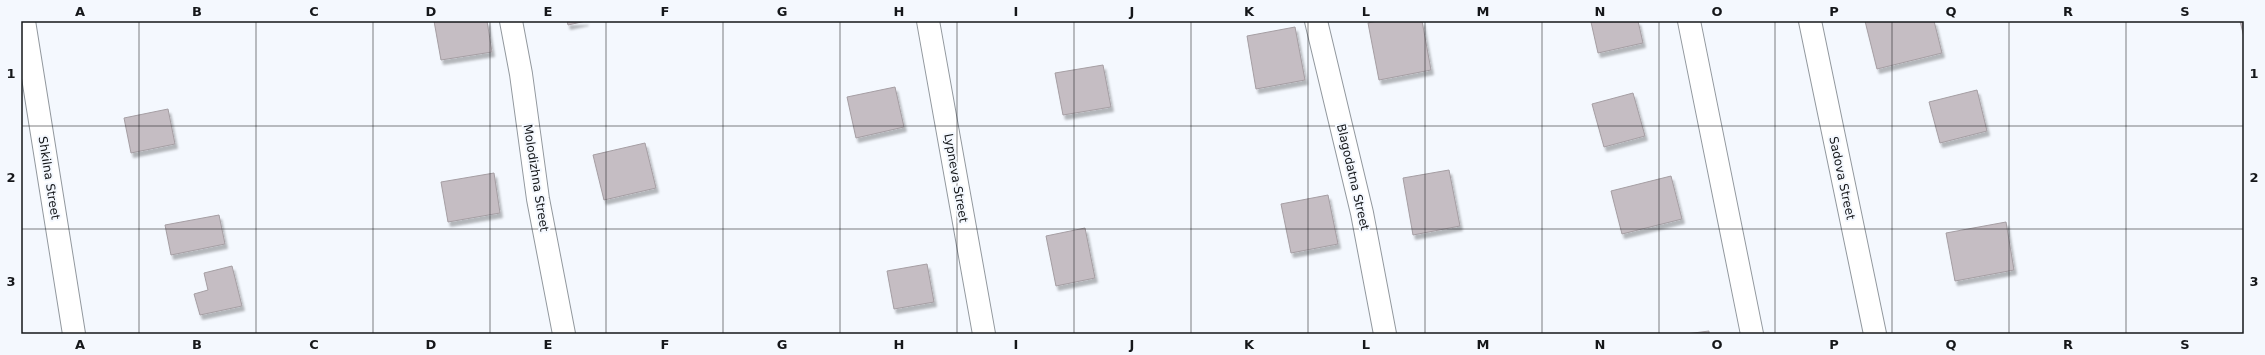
<svg xmlns="http://www.w3.org/2000/svg" width="2265" height="355" font-family="'DejaVu Sans',sans-serif">
	<defs>
		<filter id="shadow"><feDropShadow dx="2.5" dy="4.5" stdDeviation="1" flood-color="#0004"/></filter>
	</defs>
	<rect width="100%" height="100%" fill="#f4f8fe"/>
	<g fill="#c5bdc3" stroke="#a59ea3" filter="url(#shadow)">
		<polygon points="434,21 487,21 492,52 441,60"/>
		<polygon points="567,21 586,21 568,25"/>
		<polygon points="1377,21 1422,21 1431,70 1379,80 1368,23"/>
		<polygon points="1638,21 1643,43 1598,53 1591,22"/>
		<polygon points="1865,21 1934,21 1942,53 1877,69"/>
		<polygon points="2240,21 2244,21 2244,37"/>
		<polygon points="1295,27 1305,80 1256,89 1247,36"/>
		<polygon points="1103,65 1111,107 1063,115 1055,73"/>
		<polygon points="895,87 904,127 856,138 847,97"/>
		<polygon points="1977,90 1987,131 1940,143 1929,102"/>
		<polygon points="1633,93 1645,136 1604,147 1592,104"/>
		<polygon points="168,109 175,144 131,153 124,118"/>
		<polygon points="645,143 656,188 604,200 593,155"/>
		<polygon points="1449,170 1460,226 1413,235 1403,178"/>
		<polygon points="494,173 500,213 448,222 441,182"/>
		<polygon points="1671,176 1682,219 1622,234 1611,191"/>
		<polygon points="1328,195 1338,244 1291,253 1281,204"/>
		<polygon points="219,215 225,244 171,255 165,225"/>
		<polygon points="2006,222 2014,270 1955,281 1946,233"/>
		<polygon points="1085,228 1095,278 1056,286 1046,236"/>
		<polygon points="927,264 934,302 894,309 887,271"/>
		<polygon points="232,266 242,306 200,315 194,294 208,290 204,273"/>
		<polygon points="1709,331 1709,334 1686,334"/>
	</g>
	<g fill="none" stroke-linecap="round" stroke-linejoin="round">
		<g stroke="#92989e" stroke-width="24">
			<g id="minor">
				<polyline points="24,21 74,334"/>
				<polyline points="511,21 521,74 538,199 564,334"/>
				<polyline points="928,21 984,334"/>
				<polyline points="1316,21 1362,213 1385,334"/>
				<polyline points="1689,21 1752,334"/>
			</g>
		</g>
		<g stroke="#92989e" stroke-width="24">
			<polyline id="tertiary" points="1810,21 1875,334"/>
		</g>
		<use href="#minor" stroke="#fff" stroke-width="22"/>
		<use href="#tertiary" stroke="#fff" stroke-width="22"/>
	</g>
	<path fill="none" stroke="#15171a" stroke-width="1" stroke-opacity="0.55" d="M139,21V334M256,21V334M373,21V334M490,21V334M606,21V334M723,21V334M840,21V334M957,21V334M1074,21V334M1191,21V334M1308,21V334M1425,21V334M1542,21V334M1659,21V334M1775,21V334M1892,21V334M2009,21V334M2126,21V334M21,126H2244M21,229H2244"/>
	<g text-anchor="middle" dominant-baseline="central" stroke-width="4" stroke-linejoin="round" paint-order="stroke">
		<g font-size="12" fill="#15171a" stroke="#f4f8fe">
			<text transform="translate(1353 177) rotate(77)">Blagodatna Street</text>
			<text transform="translate(49 178) rotate(81)">Shkilna Street</text>
			<text transform="translate(536 178) rotate(81)">Molodizhna Street</text>
			<text transform="translate(956 178) rotate(80)">Lypneva Street</text>
			<text transform="translate(1842 178) rotate(78)">Sadova Street</text>
		</g>
	</g>
	<rect width="2265" height="355" fill="none" stroke="#f4f8fe" stroke-width="44"/>
	<rect x="22" y="22" width="2221" height="311" fill="none" stroke="#15171a" stroke-width="1.5"/>
	<g font-size="13" text-anchor="middle" font-weight="bold" fill="#15171a">
		<text x="80" y="16">A</text>
		<text x="197" y="16">B</text>
		<text x="314" y="16">C</text>
		<text x="431" y="16">D</text>
		<text x="548" y="16">E</text>
		<text x="665" y="16">F</text>
		<text x="782" y="16">G</text>
		<text x="899" y="16">H</text>
		<text x="1016" y="16">I</text>
		<text x="1132" y="16">J</text>
		<text x="1249" y="16">K</text>
		<text x="1366" y="16">L</text>
		<text x="1483" y="16">M</text>
		<text x="1600" y="16">N</text>
		<text x="1717" y="16">O</text>
		<text x="1834" y="16">P</text>
		<text x="1951" y="16">Q</text>
		<text x="2068" y="16">R</text>
		<text x="2185" y="16">S</text>
		<text x="11" y="78">1</text>
		<text x="2254" y="78">1</text>
		<text x="11" y="182">2</text>
		<text x="2254" y="182">2</text>
		<text x="11" y="286">3</text>
		<text x="2254" y="286">3</text>
		<text x="80" y="349">A</text>
		<text x="197" y="349">B</text>
		<text x="314" y="349">C</text>
		<text x="431" y="349">D</text>
		<text x="548" y="349">E</text>
		<text x="665" y="349">F</text>
		<text x="782" y="349">G</text>
		<text x="899" y="349">H</text>
		<text x="1016" y="349">I</text>
		<text x="1132" y="349">J</text>
		<text x="1249" y="349">K</text>
		<text x="1366" y="349">L</text>
		<text x="1483" y="349">M</text>
		<text x="1600" y="349">N</text>
		<text x="1717" y="349">O</text>
		<text x="1834" y="349">P</text>
		<text x="1951" y="349">Q</text>
		<text x="2068" y="349">R</text>
		<text x="2185" y="349">S</text>
	</g>
</svg>
